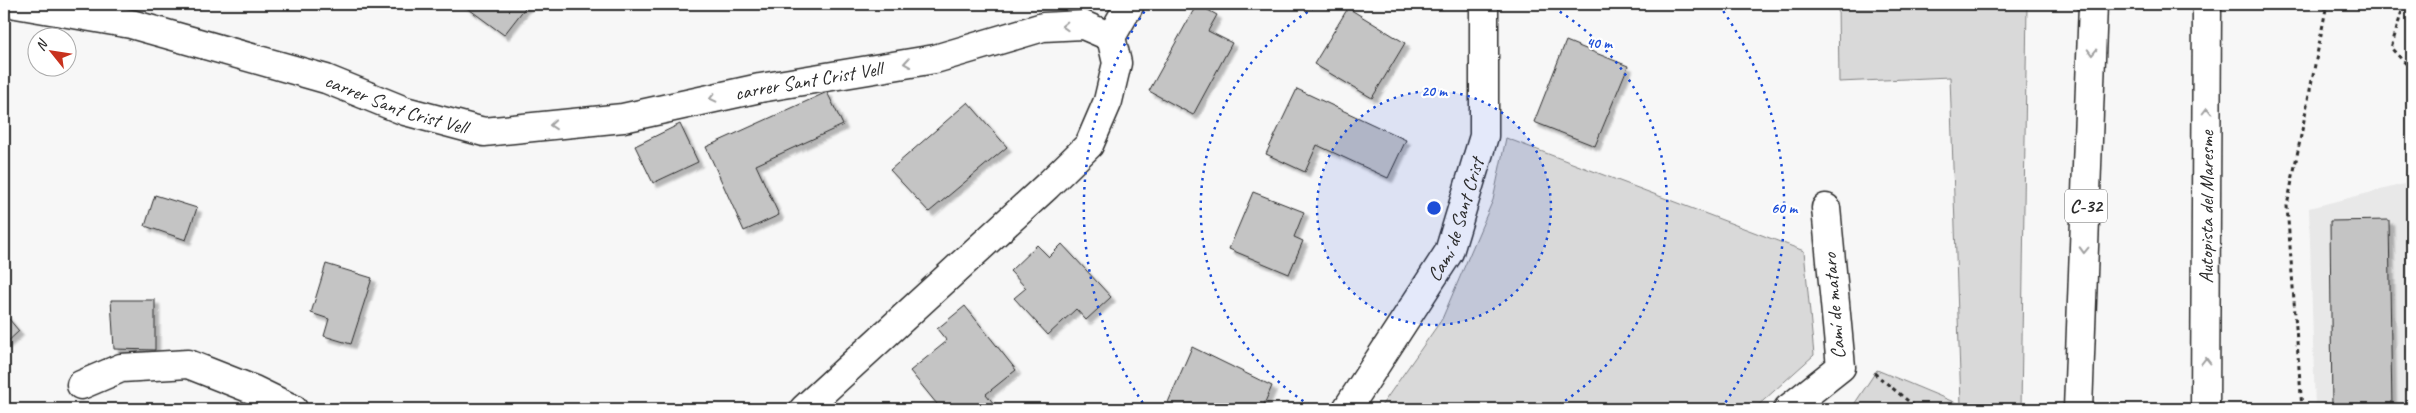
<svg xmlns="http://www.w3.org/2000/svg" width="2416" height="413" font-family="Caveat,sans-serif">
	<defs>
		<filter id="shadow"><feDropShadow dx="4.5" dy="4.5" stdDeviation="1" flood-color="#0004"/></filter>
	</defs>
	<rect width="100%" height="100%" fill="#f7f7f7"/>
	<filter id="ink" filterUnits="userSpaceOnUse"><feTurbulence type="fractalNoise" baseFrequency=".02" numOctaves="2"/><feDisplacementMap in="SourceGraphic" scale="10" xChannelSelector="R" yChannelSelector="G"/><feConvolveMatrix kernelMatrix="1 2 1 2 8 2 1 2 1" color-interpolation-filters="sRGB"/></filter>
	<g filter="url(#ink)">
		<polygon fill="#e8e8e8" points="2412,182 2412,409 2315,409 2309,208"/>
		<g fill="#d9d9d9" stroke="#828282">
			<polygon points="1838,4 2027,4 2021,409 1851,409 1877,370 1961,405 1950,77 1839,82"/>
			<polygon points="1506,138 1804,251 1814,355 1754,409 1379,409 1442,319 1493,200"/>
		</g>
		<g fill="#c4c4c4" stroke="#2b2b2b" filter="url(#shadow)">
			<polygon points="462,4 528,4 504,35"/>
			<polygon points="1197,4 1217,15 1208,31 1232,43 1193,115 1149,91"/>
			<polygon points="1348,8 1405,43 1372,98 1314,64"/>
			<polygon points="1566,41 1628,66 1595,146 1534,122"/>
			<polygon points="1297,89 1406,140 1388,178 1317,145 1305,172 1266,154"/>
			<polygon points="827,92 843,125 756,165 779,215 744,231 706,147"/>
			<polygon points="968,102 1007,147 929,212 890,170"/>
			<polygon points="680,124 698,162 653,183 635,146"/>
			<polygon points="1253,192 1304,212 1294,237 1303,241 1289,274 1229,249"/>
			<polygon points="155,195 197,208 186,240 145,226"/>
			<polygon points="2389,220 2392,409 2332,409 2330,221"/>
			<polygon points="1062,244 1111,297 1086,320 1076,309 1048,335 1014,298 1026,288 1010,271 1037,245 1049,257"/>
			<polygon points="326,264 372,278 351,344 324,336 329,319 311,313"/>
			<polygon points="111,300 155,300 155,350 114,349"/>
			<polygon points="965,306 1016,370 986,394 998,409 941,409 910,371 947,341 937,329"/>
			<polygon points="4,313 19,331 4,345"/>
			<polygon points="1192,347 1272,386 1262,409 1171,409 1166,407"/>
		</g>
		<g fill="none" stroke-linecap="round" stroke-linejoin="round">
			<g stroke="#2b2b2b" stroke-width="31">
				<g id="minor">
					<path id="s1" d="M16,4L131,24L326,79L405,111L484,132L623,118L760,88L935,59L1043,27L1083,25L1111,37"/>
					<polyline points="1111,37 1130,4"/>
					<polyline points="81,385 121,368 188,364 254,390 293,409"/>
					<polyline points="804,409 1047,186 1089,145 1108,101 1117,63 1111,37"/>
					<path id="s2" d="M1347,409L1449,252L1484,136V4"/>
					<polyline points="1788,409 1841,367 1826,208"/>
				</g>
			</g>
			<g stroke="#2b2b2b" stroke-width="31">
				<g id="highway">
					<polyline points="2078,409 2093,4"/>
					<path id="s3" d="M2205,409L2207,4"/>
				</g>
			</g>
			<g stroke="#2b2b2b" stroke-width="3" stroke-dasharray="4 4" stroke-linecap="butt">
				<polyline points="2404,4 2391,48 2412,70"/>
				<polyline points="1874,373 1918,409"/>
				<polyline points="2302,409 2287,206 2327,4"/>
			</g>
			<use href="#minor" stroke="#fff" stroke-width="28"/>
			<use href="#highway" stroke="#fff" stroke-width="28"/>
		</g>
		<defs><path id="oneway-chevron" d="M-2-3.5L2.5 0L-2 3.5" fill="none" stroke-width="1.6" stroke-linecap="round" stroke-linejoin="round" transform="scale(1.25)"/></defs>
		<g stroke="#a0a0a0">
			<use href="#oneway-chevron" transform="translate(1065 26) rotate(178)"/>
			<use href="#oneway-chevron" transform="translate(2092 52) rotate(92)"/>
			<use href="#oneway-chevron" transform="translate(907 63) rotate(171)"/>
			<use href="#oneway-chevron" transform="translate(713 98) rotate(167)"/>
			<use href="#oneway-chevron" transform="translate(2207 111) rotate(-90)"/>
			<use href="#oneway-chevron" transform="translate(553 125) rotate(175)"/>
			<use href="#oneway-chevron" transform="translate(2084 250) rotate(92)"/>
			<use href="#oneway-chevron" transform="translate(2206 361) rotate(-90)"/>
		</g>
	</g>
	<circle cx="1434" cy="208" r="117" fill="#1d4ed8" fill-opacity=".12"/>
	<g fill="none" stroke="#1d4ed8" stroke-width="2.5" stroke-dasharray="2.5 5">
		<circle cx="1434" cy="208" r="117"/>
		<path d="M1316 409A233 233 0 0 1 1321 4M1547 4A233 233 0 0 1 1552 409"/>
		<path d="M1147 409A350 350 0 0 1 1149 5M1719 5A350 350 0 0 1 1721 409"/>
	</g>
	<g text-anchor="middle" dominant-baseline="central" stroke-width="4.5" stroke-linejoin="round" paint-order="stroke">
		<rect fill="#fff" stroke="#6b6b6b" stroke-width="1" x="2065" y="189.5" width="42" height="33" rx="4"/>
		<g font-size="19" font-weight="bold" fill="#2b2b2b">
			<text x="2086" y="206">C-32</text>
		</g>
		<g font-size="20" fill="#2b2b2b" stroke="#fff">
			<text stroke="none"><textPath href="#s1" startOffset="815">carrer Sant Crist Vell</textPath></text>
			<text stroke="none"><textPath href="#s1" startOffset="394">carrer Sant Crist Vell</textPath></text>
			<text stroke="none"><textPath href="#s3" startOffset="202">Autopista del Maresme</textPath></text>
			<text stroke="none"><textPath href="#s2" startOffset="220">Camí de Sant Crist</textPath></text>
			<text transform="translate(1834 306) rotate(-95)">Camí de mataro</text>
		</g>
	</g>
	<circle cx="1434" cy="208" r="8" fill="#1d4ed8" stroke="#fff" stroke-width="2.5"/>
	<g font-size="15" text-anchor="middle" font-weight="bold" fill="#1d4ed8" stroke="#fff" stroke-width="4.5" stroke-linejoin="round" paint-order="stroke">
		<text x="1599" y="48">40 m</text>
		<text x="1434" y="96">20 m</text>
		<text x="1784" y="213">60 m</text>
	</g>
	<rect width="2416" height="413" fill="none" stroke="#fff" stroke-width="20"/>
	<rect x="10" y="10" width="2396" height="393" fill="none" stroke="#2b2b2b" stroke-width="2" filter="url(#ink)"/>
	<g transform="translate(52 52) rotate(300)"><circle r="24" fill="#ffffff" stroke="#aaaaaa"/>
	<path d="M0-4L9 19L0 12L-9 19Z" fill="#c8321e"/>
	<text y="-8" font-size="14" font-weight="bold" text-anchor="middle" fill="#2b2b2b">N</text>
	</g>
</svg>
